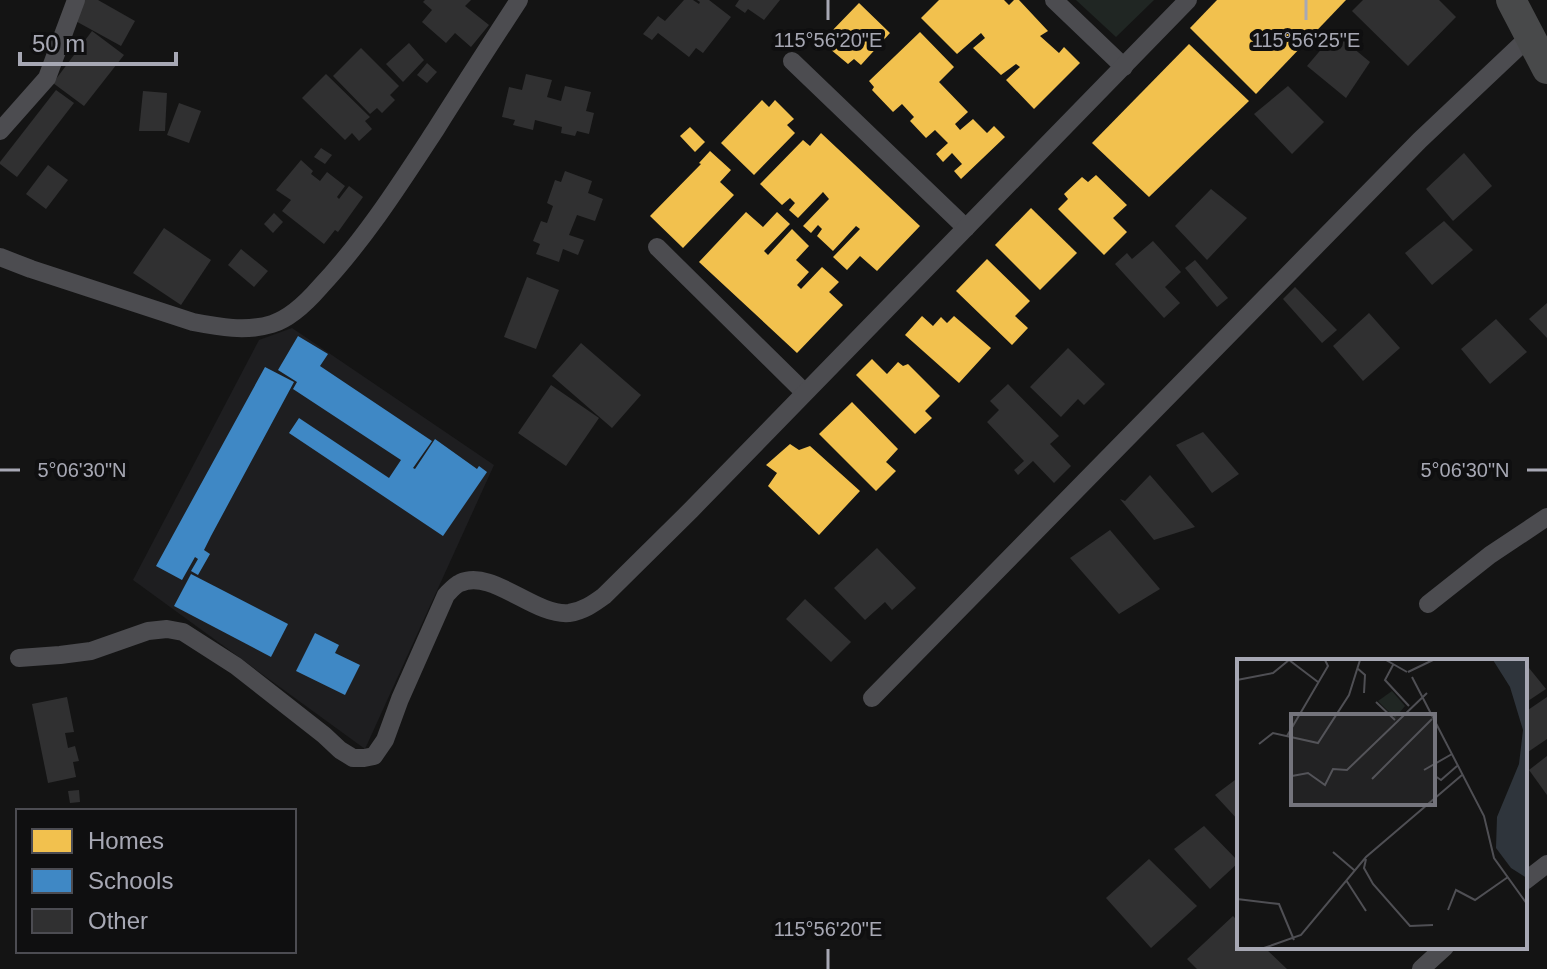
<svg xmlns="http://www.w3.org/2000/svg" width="1547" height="969" font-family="Arial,sans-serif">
	<rect width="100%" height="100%" fill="#141414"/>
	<polygon fill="#1e1e20" points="292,328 494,465 365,749 133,580 259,340"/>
	<polygon fill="#202623" points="1076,0 1154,0 1116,37"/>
	<g fill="#f2c14e">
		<polygon points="939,0 1004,0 1009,5 1014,0 1019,0 1048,31 1040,36 1059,53 1064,47 1080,63 1034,109 1006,80 1020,67 1016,64 1001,75 973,48 985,38 981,33 957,54 921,18"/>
		<polygon points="1217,0 1346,0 1256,94 1190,28"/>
		<polygon points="859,3 890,33 861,65 854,59 848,64 830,49 835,45 827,36"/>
		<polygon points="920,32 954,67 939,82 968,112 955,124 960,130 973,119 987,133 994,126 1005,137 961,179 954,171 962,164 952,153 943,162 936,154 948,143 935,130 926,138 910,121 914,117 902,104 893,112 872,90 874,87 869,81"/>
		<polygon points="1189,44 1249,101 1149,197 1092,143"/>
		<polygon points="762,100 769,107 775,100 794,119 787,125 795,133 754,175 721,143"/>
		<polygon points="690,127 705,142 695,152 680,136"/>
		<polygon points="821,133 920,226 877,271 860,256 847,270 833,257 860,229 856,226 833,251 817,236 822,229 818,225 811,233 803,226 829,199 823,192 798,218 789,210 795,203 790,198 782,205 760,184 803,140 810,146"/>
		<polygon points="710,151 731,170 720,182 734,195 683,248 650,216 701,164 699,163"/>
		<polygon points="1096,175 1127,205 1113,218 1127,232 1104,255 1058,209 1068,199 1064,194 1082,177 1088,182"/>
		<polygon points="1031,208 1077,253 1040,290 995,245"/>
		<polygon points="746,212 763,227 777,212 790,224 764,251 768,255 792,229 809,246 796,260 809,272 797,285 801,289 822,267 839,282 829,292 843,305 797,353 699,262"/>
		<polygon points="987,259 1030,301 1015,316 1028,328 1012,345 956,291"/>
		<polygon points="922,316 933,326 941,317 947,323 954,316 991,348 959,383 905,335"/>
		<polygon points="872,359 887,374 898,362 903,366 908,364 940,396 925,411 932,418 915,434 856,375"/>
		<polygon points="852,402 898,449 886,462 896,471 876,491 819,434"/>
		<polygon points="790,444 799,450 810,446 860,491 819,535 768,486 777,473 766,465"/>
	</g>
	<g fill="#3f88c5">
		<polygon points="298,336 328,354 320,366 432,441 413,468 415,469 435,439 477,469 479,466 487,472 443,536 289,433 299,418 389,478 401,460 293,389 297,382 278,370"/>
		<polygon points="265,367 294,382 211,536 204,550 210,554 198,575 191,571 198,559 195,557 182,580 156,566"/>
		<polygon points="191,574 288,624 271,657 174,606"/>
		<polygon points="315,633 339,645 335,653 360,665 345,695 296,671"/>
	</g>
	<g fill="#303031">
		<polygon points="83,0 98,0 135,21 121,46 72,19"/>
		<polygon points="425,0 471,0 465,6 489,25 471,47 455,33 446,43 422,22 432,10 423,2"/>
		<polygon points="684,0 693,0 699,4 700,2 697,0 709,0 731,17 703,53 696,48 689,57 658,33 652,40 643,34 658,16 665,21"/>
		<polygon points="739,0 780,0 764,20 748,9 745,13 735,6"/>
		<polygon points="1363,0 1439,0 1456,17 1408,66 1352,11"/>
		<polygon points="92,31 124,55 84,106 53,83"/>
		<polygon points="1335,33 1370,62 1346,98 1307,66"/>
		<polygon points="409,43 424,60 403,82 386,64"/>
		<polygon points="361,48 399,86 390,95 395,100 382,113 377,108 370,114 333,76"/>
		<polygon points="427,63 437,72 427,83 417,75"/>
		<polygon points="326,74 370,117 365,121 372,129 359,141 352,133 345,140 302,98"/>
		<polygon points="526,74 552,80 547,97 561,101 565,86 591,92 586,111 594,113 589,134 577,131 575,136 561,133 562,127 535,120 533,130 513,125 515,120 502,117 509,87 522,90"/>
		<polygon points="1288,86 1324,122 1292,154 1254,114"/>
		<polygon points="56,90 74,103 17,177 0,164 0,162"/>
		<polygon points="143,91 167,93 165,131 139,131"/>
		<polygon points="179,103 201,111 189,143 167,135"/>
		<polygon points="321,148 332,155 325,164 314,157"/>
		<polygon points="1464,153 1492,186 1453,221 1426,189"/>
		<polygon points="301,160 313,171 311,174 320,181 327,172 345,186 337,197 339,199 349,186 363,197 338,232 335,230 324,244 282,211 291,200 276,190"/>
		<polygon points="48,165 68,180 46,209 26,194"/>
		<polygon points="565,171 592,181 588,193 603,199 595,221 577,215 569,235 584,240 578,255 563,249 559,262 536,254 540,244 533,241 541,221 547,223 553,206 547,203 555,180 561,182"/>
		<polygon points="1211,189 1247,218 1207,260 1175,226"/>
		<polygon points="274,213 283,222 273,233 264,224"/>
		<polygon points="1444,221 1473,250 1432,285 1405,253"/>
		<polygon points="164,228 211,260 181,305 133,273"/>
		<polygon points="1153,241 1181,272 1165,287 1180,303 1164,318 1115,264 1127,253 1132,259"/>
		<polygon points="241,249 268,271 254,287 228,265"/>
		<polygon points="1195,260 1228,298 1217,307 1185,268"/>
		<polygon points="527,277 559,290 536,349 504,337"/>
		<polygon points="1295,287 1337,330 1322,343 1283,299"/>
		<polygon points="1547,303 1547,338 1529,319"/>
		<polygon points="1369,313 1400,348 1363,381 1333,346"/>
		<polygon points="1496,319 1527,352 1490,384 1461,349"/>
		<polygon points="581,343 641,395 612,428 552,376"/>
		<polygon points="1068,348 1105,384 1084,405 1078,399 1061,417 1030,387"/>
		<polygon points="1008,384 1059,436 1050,444 1071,466 1054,483 1033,461 1018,475 1014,470 1024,461 987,422 999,410 990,401"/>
		<polygon points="551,385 599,418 566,466 518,433"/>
		<polygon points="1203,432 1239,474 1212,493 1176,445"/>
		<polygon points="1150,475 1195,527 1154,540 1120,499 1125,501"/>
		<polygon points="1110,530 1160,589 1119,614 1070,558"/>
		<polygon points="877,548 916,588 892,610 885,602 865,620 834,588"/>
		<polygon points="805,599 851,642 831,662 786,619"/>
		<polygon points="1525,663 1546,689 1525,703"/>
		<polygon points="67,697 74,732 65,733 68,748 75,746 79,761 73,762 76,777 48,783 32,704"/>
		<polygon points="1547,697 1547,739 1525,754 1525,712"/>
		<polygon points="1547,756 1547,795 1529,770"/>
		<polygon points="1239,777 1239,821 1215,795"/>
		<polygon points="79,790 80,802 70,803 68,791"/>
		<polygon points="1204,826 1239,862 1210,889 1174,849"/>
		<polygon points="1149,859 1197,906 1151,948 1106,898"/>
		<polygon points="1233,916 1239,922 1239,947 1264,947 1287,969 1197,969 1187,959"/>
	</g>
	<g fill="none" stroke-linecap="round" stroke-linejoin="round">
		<g stroke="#4c4c50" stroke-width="18">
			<polyline points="1054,0 1124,67"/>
			<polyline points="792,61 966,228"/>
			<polyline points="0,131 47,78 76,0"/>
			<polyline points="657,247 804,392"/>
			<path d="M0,257L31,269L193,322C219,327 246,332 272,324C291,318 307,302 320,287C365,239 400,184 436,129C463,86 491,43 519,0"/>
			<polyline points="1428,604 1490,555 1547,517"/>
			<path d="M19,658L60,655L91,651L148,631L167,629L183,632L236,666L324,735L340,750L353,758H364L374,756L385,740L400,699L446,595C450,591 455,585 460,583C492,568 534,616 569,613C583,611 593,604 604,596L691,510L1188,0"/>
			<polyline points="872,698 1420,140 1529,37"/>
			<polyline points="1525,881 1547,864"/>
			<polyline points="1421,969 1445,947"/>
		</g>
		<polyline stroke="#48494a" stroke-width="30" points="1511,0 1547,69"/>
	</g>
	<path fill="none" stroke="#a7a8b4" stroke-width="3" d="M828,0V20M1306,0V20M0,470H20M1527,470H1547M828,949V969"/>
	<g transform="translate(1237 659)">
		<rect width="290" height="290" fill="#141414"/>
		<path d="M155,32L168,47L158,59L141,42Z" fill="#202623"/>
		<path d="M256,1H290V219L274,209L259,189L260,158L282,105L286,71L273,28Z" fill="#2f353c"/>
		<path fill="none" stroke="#4f4f54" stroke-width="2" d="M52,1L81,23M149,1L170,13M156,6L148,21L172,47M120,9L128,16L127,34M171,13L196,1M175,18L247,157L257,199L290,245M0,21L36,14L52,1M139,43L158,61M50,77L91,7L88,1M22,85L36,74L81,84L112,36L123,1M187,111L215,95M55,117L71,114L88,126L96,110L110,111L190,34M198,117L204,121L220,107M135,120L195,60M96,193L117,211M129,200L127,209L136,225L173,267L196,266M109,221L129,252M0,240L42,245L57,281M211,251L219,231L238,241L271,218M27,289L64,276L129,198L225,116"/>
		<path fill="#74747c" fill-opacity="0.15" stroke="#74747c" stroke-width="4" d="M54,55H198V146H54Z"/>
		<rect width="290" height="290" fill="none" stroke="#a7a8b4" stroke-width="4"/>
	</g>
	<g font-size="20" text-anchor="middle" fill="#a7a8b4" stroke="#0f0f10" stroke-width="8" stroke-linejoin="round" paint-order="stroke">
		<text x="828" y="47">115°56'20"E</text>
		<text x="1306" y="47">115°56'25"E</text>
		<text x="82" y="477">5°06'30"N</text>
		<text x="1465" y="477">5°06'30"N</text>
		<text x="828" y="936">115°56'20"E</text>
	</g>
	<rect x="16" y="809" width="280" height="144" fill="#0f0f10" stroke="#4c4c52" stroke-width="2"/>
	<rect x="32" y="829" width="40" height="24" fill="#f2c14e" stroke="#4c4c52" stroke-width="2"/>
	<text x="88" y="849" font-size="24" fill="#a7a8b4">Homes</text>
	<rect x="32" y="869" width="40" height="24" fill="#3f88c5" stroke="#4c4c52" stroke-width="2"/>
	<text x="88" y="889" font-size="24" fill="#a7a8b4">Schools</text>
	<rect x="32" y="909" width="40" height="24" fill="#303031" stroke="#4c4c52" stroke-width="2"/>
	<text x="88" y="929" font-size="24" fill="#a7a8b4">Other</text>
	<path d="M20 52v12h156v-12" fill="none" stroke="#a7a8b4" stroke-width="4"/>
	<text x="32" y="52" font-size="24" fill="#a7a8b4" stroke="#0f0f10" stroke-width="6" paint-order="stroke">50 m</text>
</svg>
